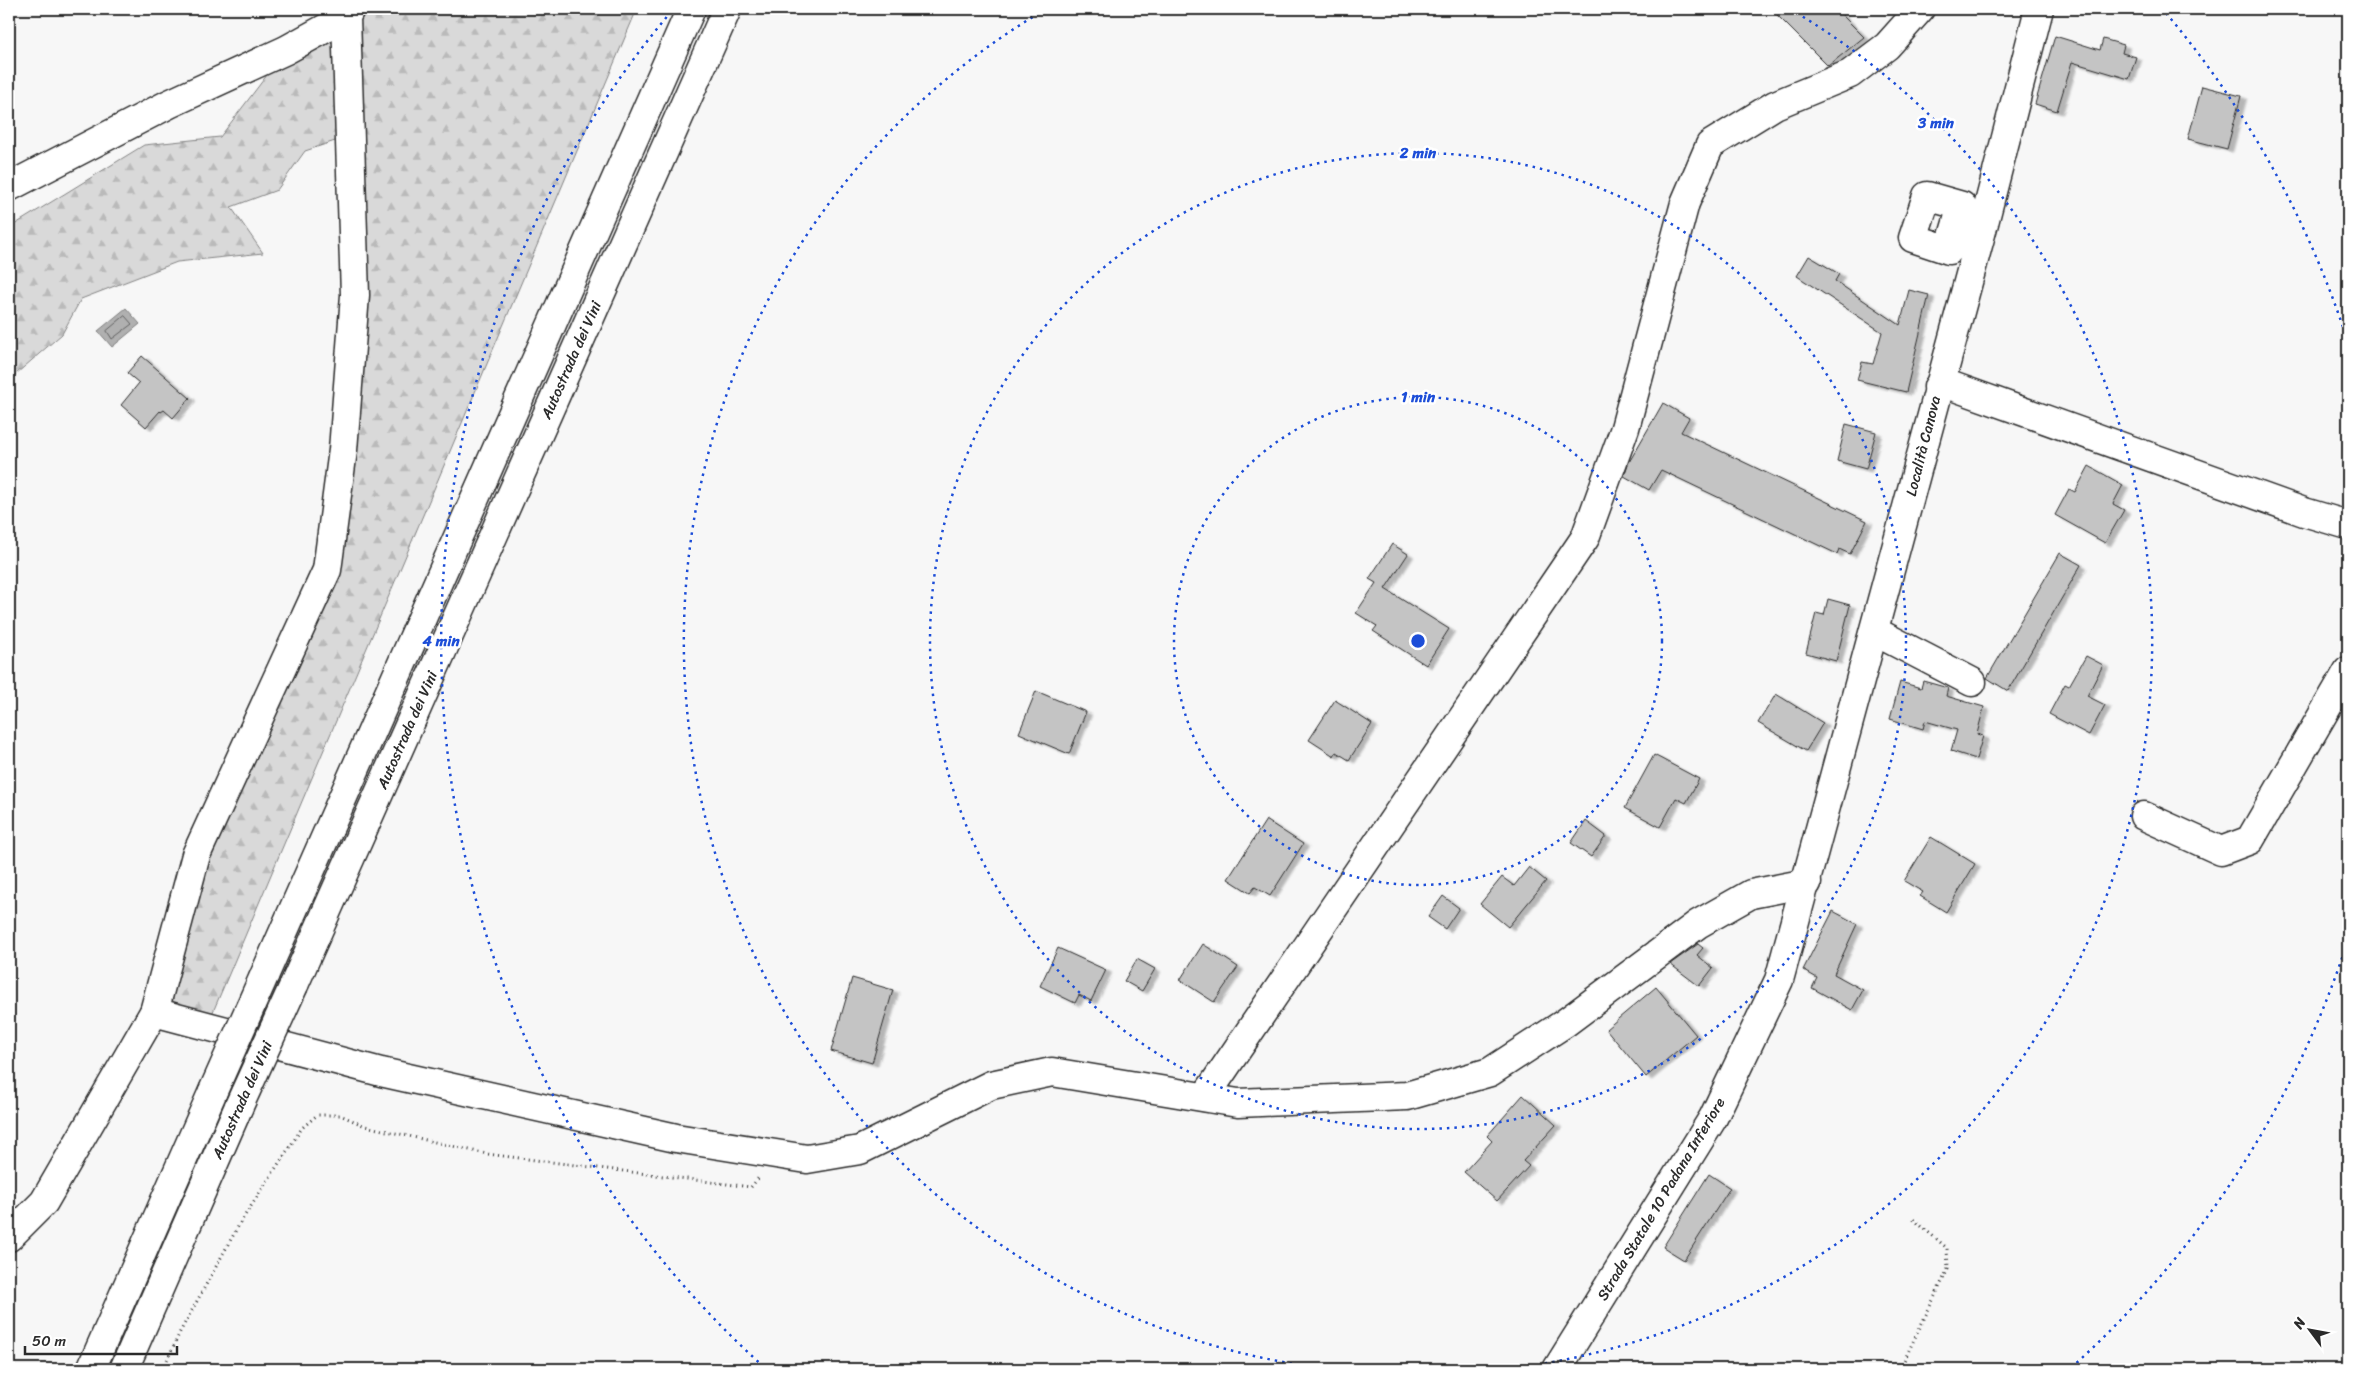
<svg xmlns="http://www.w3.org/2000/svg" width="2357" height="1378" font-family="Sriracha,sans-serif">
	<defs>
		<pattern id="forest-firs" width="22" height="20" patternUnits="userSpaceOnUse" patternTransform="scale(1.25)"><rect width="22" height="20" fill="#d9d9d9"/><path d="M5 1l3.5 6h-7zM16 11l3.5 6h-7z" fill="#bababa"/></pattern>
		<filter id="shadow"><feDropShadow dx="5.5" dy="3" stdDeviation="1" flood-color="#0004"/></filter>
	</defs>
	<rect width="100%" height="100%" fill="#f7f7f7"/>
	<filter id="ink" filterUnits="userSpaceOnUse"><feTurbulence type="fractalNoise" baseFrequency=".02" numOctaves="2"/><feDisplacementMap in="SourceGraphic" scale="10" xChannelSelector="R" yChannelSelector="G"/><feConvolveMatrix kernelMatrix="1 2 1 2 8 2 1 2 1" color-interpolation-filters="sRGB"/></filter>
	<g filter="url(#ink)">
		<polygon fill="url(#forest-firs)" stroke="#828282" points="350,9 637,9 207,1026 154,1012 196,855 327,570 350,136 305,151 277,190 231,207 263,253 177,262 81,299 62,334 9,380 9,228 144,145 220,137 286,50"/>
		<polygon fill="#b0b0b0" stroke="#7b7b7b" points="126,308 140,324 112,347 98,331"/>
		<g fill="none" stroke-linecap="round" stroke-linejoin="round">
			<polygon stroke="#606060" stroke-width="1" points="125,316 132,324 112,339 107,331"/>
		</g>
		<g fill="#c4c4c4" stroke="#2b2b2b" filter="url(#shadow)">
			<polygon points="1771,9 1836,9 1864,37 1828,66"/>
			<polygon points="2055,36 2100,50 2103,39 2124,45 2122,53 2136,57 2129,79 2072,62 2057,111 2035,104"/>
			<polygon points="2202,86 2241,96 2227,149 2188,139"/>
			<polygon points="1809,256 1839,274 1835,281 1900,325 1909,290 1929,295 1906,392 1857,380 1862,362 1873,364 1882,332 1797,276"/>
			<polygon points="142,356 190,398 173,418 164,410 161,412 160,411 146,427 121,405 139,383 127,373"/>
			<polygon points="1663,403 1689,418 1681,432 1867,521 1850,554 1839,549 1837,554 1661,470 1649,490 1624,476 1628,464"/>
			<polygon points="1846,424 1876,432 1866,469 1837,461"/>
			<polygon points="2089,466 2123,485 2113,504 2124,510 2105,543 2055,515 2069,489 2075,492"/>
			<polygon points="1392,544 1408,554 1385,589 1449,629 1426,665 1373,631 1377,626 1356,613 1376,583 1369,579"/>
			<polygon points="2060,553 2081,565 2008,691 1987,678"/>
			<polygon points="1828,599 1850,605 1836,661 1806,653 1816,613 1824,615"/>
			<polygon points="2086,656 2103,665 2087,696 2105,705 2089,735 2049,714 2065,684 2069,686"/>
			<polygon points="1923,681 1948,688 1946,696 1984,707 1977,734 1983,736 1976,759 1951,751 1957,730 1925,721 1923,729 1890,719 1900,682 1921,688"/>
			<polygon points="1036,691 1086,712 1069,754 1019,733"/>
			<polygon points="1776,694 1823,723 1806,751 1758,723"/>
			<polygon points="1335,700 1372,724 1349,760 1336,752 1334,756 1309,740"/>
			<polygon points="1654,755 1699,779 1686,803 1676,798 1660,827 1625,808"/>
			<polygon points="1266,820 1303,844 1270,896 1255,887 1250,893 1228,879"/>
			<polygon points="1586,821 1606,836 1591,857 1571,843"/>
			<polygon points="1931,837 1975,864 1946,912 1920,896 1923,892 1904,881"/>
			<polygon points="1529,867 1546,881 1508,927 1480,904 1502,877 1514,886"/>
			<polygon points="1443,896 1459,908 1445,929 1428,917"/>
			<polygon points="1833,911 1857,924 1834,974 1863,990 1852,1010 1812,988 1817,978 1803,970"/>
			<polygon points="1203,944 1238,967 1214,1002 1180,980"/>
			<polygon points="1698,944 1703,948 1697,955 1713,968 1699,986 1670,964"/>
			<polygon points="1058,948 1106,970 1091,1001 1079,995 1075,1003 1040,986"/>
			<polygon points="1137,959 1155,969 1142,991 1124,981"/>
			<polygon points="852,978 893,990 872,1063 831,1051"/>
			<polygon points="1656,987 1696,1035 1646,1077 1606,1029"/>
			<polygon points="1523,1095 1556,1125 1523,1161 1529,1166 1497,1201 1464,1172 1492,1141 1487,1136"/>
			<polygon points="1709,1174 1730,1188 1684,1260 1663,1247"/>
		</g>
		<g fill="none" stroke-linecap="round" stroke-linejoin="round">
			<g stroke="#2b2b2b" stroke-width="31">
				<g id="minor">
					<polyline points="9,187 169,104 286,50 346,17"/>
					<polygon points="1927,196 1962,206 1949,250 1913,238"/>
					<polyline points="1938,387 1952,386 2304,512 2348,525"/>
					<polyline points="1874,631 1972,682"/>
					<polyline points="2144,816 2221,851 2250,840 2348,671"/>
					<polyline points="154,1012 381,1072 676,1138 807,1159 860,1150 991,1085 1052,1072 1238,1103 1407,1096 1490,1072 1565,1023 1698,924 1751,894 1807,883"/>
					<polyline points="1205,1097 1585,538 1625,428 1685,203 1710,145 1775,105 1850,74 1887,46 1920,9"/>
					<polyline points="9,1237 44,1202 154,1012 196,855 327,570 343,450 355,295 346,17 350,9"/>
				</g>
			</g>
			<g stroke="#2b2b2b" stroke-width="31">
				<polyline id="major" points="1557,1369 1713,1118 1779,980 1984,223 2039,9"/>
			</g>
			<g stroke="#2b2b2b" stroke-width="31">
				<g id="highway">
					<polyline points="264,976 691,9"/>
					<polyline points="294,985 727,9"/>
					<polyline points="91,1369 213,1091"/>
					<polyline points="124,1369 239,1106"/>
				</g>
			</g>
			<g stroke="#2b2b2b" stroke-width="3" stroke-dasharray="1 4" stroke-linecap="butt">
				<polyline points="163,1369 180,1332 240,1223 302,1128 317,1115 340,1115 365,1126 487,1154 751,1187 760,1176"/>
				<polyline points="1900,1369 1948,1269 1947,1248 1913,1219"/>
			</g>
			<use href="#minor" stroke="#fff" stroke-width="28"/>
			<use href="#major" stroke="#fff" stroke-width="28"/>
			<use href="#highway" stroke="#fff" stroke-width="28"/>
			<g stroke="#2b2b2b" stroke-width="31" stroke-linecap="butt">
				<g id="highway-bridge">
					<polyline points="213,1091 264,976"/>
					<polyline points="239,1106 294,985"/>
				</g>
			</g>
			<use href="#highway-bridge" stroke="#fff" stroke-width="28"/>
		</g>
	</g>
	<g fill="none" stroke="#1d4ed8" stroke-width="2.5" stroke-dasharray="2.5 5">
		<circle cx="1418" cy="641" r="244"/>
		<circle cx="1418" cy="641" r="488"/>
		<path d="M1329 1369A733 733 0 0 1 1046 9M1790 9A733 733 0 0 1 1507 1369"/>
		<path d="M2347 943A977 977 0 0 1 2072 1367M764 1367A977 977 0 0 1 670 13M2166 13A977 977 0 0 1 2347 339"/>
	</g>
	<g text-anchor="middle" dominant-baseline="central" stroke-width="5" stroke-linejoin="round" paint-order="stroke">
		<g font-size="15" fill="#2b2b2b" stroke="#fff">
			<text transform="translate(571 360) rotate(-66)">Autostrada dei Vini</text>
			<text transform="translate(1923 446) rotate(-76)">Località Canova</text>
			<text transform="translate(407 730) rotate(-66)">Autostrada dei Vini</text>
			<text transform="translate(242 1100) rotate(-66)">Autostrada dei Vini</text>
			<text transform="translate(1661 1199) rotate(-59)">Strada Statale 10 Padana Inferiore</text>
		</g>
	</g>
	<circle cx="1418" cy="641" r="8" fill="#1d4ed8" stroke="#fff" stroke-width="2.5"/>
	<g font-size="15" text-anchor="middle" font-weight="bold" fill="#1d4ed8" stroke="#fff" stroke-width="5" stroke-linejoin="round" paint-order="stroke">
		<text x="1936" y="128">3 min</text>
		<text x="1418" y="158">2 min</text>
		<text x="1418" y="402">1 min</text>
		<text x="441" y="646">4 min</text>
	</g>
	<rect width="2357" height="1378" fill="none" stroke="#fff" stroke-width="30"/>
	<rect x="15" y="15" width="2327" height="1348" fill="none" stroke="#2b2b2b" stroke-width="2" filter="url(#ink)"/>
	<g transform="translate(2310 1330) rotate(302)" stroke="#ffffff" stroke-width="4" paint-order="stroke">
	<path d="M0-4L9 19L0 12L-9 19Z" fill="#2b2b2b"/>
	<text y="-8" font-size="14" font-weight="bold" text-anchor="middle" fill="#2b2b2b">N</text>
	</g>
	<path d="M25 1346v8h152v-8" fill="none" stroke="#2b2b2b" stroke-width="2.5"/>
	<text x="32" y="1346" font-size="15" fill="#2b2b2b" stroke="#ffffff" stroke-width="4" paint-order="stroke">50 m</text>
</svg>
